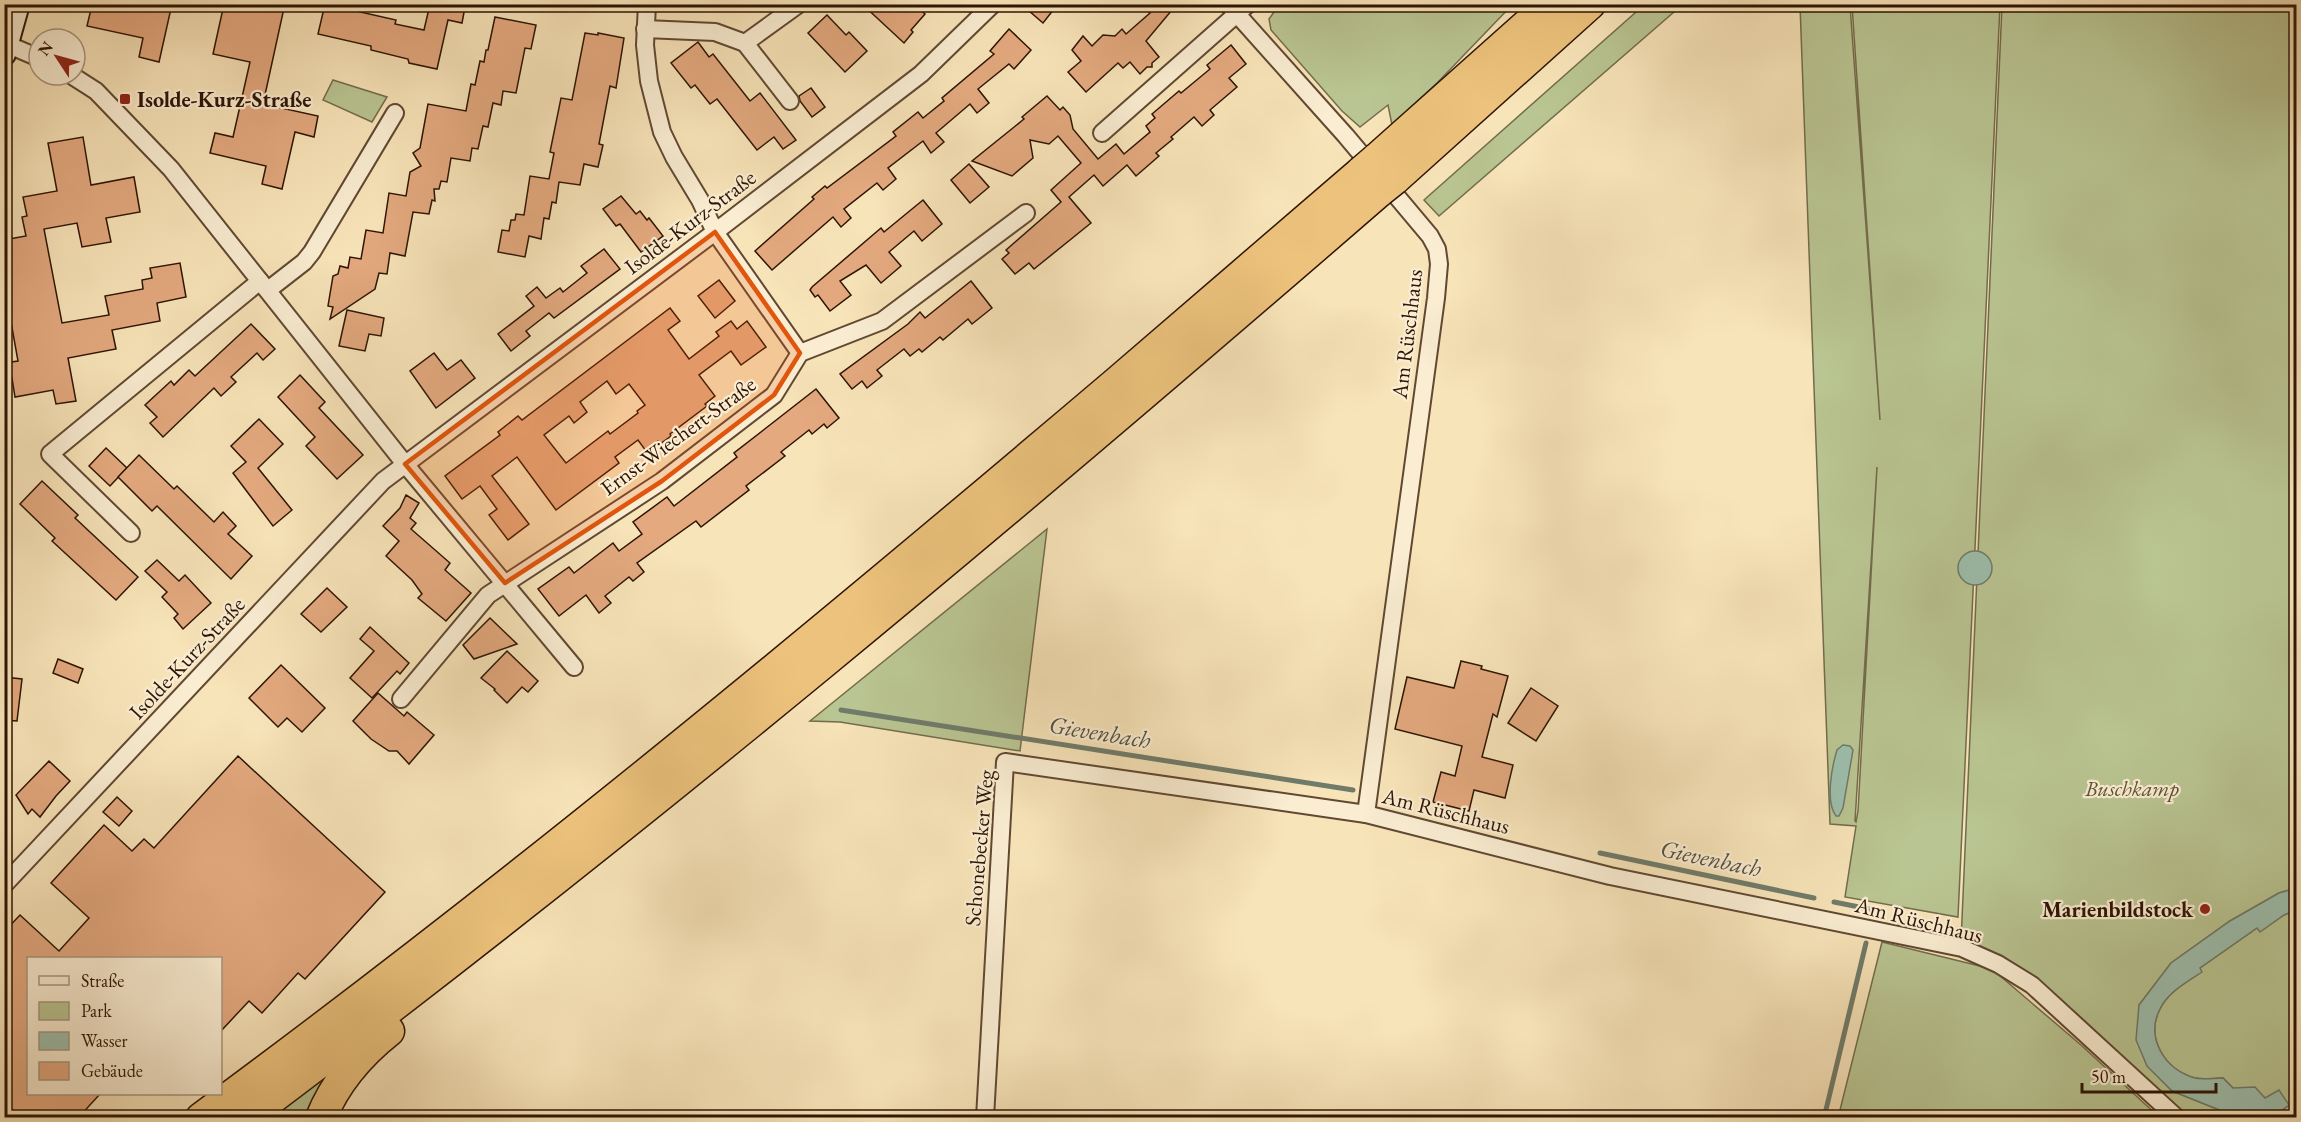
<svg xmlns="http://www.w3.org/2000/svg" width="2301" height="1122" font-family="'EB Garamond',serif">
	<rect width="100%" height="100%" fill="#f8e4b9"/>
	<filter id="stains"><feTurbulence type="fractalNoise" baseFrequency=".00333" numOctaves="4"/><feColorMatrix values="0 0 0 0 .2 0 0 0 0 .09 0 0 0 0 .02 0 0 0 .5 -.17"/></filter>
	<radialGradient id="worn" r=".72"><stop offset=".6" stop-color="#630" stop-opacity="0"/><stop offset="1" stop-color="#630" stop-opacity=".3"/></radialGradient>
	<g fill="#b9c592" stroke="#736c4c" stroke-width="1.5" fill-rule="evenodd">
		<polygon points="1279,5 1512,5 1438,82 1392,125 1388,105 1360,127 1342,111 1271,30 1269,19"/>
		<polygon points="1644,5 1682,5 1439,216 1424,200"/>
		<path d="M1800,5H1850L1880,420L1852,5H2000L1958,917L1845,897L1856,826L1830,824ZM1877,467L1858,811L1856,822L1855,821Z"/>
		<polygon points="2002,5 2296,5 2296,888 2279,893 2230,921 2171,963 2139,1005 2172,1091 2237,1117 2170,1117 2093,1034 1961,942"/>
		<polygon points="333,80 387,97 372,122 323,100"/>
		<polygon points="1047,529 1020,751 840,722 810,721"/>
		<path d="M2296,910V1117H2273L2289,1105L2233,1088L2223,1078C2214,1078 2203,1080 2195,1078C2165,1070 2145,1038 2160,1009C2168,992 2187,982 2201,972L2200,968L2257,928L2260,931L2284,915Z"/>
		<polygon points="1882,942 1992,969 2081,1045 2159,1117 1838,1118"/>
		<polygon points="342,1060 313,1117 265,1118"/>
		<polygon points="349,1110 365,1111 393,1117 337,1118"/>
	</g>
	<g fill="#9dbfad" stroke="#707b6a" stroke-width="1.5">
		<circle cx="1975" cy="568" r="17"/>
		<path d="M1843,745L1850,746L1853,750L1843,808L1839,816H1836C1825,802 1832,766 1837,750Z"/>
		<path d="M2296,888V910L2284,915L2260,932L2257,928L2200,968L2202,972C2187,982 2168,992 2160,1009C2145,1038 2165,1070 2195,1078C2203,1080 2214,1078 2223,1078L2233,1088L2255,1087L2265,1098L2279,1090L2289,1105L2273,1117H2237L2172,1091L2147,1066L2136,1040L2139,1005L2171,963L2230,921L2279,893Z"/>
	</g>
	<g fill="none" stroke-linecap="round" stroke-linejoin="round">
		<g stroke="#707b6a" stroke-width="5">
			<polyline points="841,710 1353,790"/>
			<polyline points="1600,853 1814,898"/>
			<polyline points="1834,902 1874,910 1872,915"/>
			<polyline points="1824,1118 1866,943"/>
		</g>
	</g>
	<g fill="#e4a97f" stroke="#2d1405" stroke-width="1.5" fill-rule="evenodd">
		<polygon points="117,4 172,4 159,62 139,57 143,38 87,26 92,5 116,10"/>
		<polygon points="224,4 266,4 284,8 263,104 318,116 314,137 295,132 282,189 262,184 266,166 210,153 215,133 233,137 250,62 213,54"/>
		<polygon points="325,4 396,20 395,24 424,30 430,4 454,4 465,7 462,23 448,20 437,69 409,63 408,59 371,50 371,46 318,34"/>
		<polygon points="862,4 914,4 925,14 911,30 913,32 904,43"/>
		<polygon points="1021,4 1058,4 1043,23"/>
		<polygon points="1139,4 1177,4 1146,41 1159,57 1152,63 1152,67 1147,67 1140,74 1130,62 1123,68 1118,63 1086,92 1068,72 1081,61 1072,50 1083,36 1092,46 1103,35 1115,36 1122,29 1126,34 1150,13"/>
		<polygon points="827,15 846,35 849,32 867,51 845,72 808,33"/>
		<polygon points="495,17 536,25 531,49 525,48 516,93 503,91 501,105 493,103 488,127 483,126 478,149 472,148 470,161 451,158 447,182 441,181 439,189 434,189 435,201 432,200 429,214 413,212 405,256 390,253 387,274 379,273 375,289 330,319 333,307 328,306 333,276 338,274 340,266 348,268 350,257 361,259 366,230 383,233 389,193 406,196 410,172 421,166 413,153 420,148 428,104 466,111 471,84 475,85 480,61 484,62 486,50 488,50"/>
		<polygon points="1009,29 1031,50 1014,69 1009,64 978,89 989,103 977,113 970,104 936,133 944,142 931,153 923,141 888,168 896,179 883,190 877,183 844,209 851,218 841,227 833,217 772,270 755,251 814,199 812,197 825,186 827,188 896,136 893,132 918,112 923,118 944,101 942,98 994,54 990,51"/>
		<polygon points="585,33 598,35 598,33 624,38 616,88 610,86 599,144 603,145 598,167 584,164 580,185 559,182 556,203 552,202 549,219 544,218 541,239 529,236 525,257 498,252 502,230 509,231 511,220 515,220 516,214 524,215 530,176 549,179 554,153 550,152 561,98 572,100"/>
		<polygon points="698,42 709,57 713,54 750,101 760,93 796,140 783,149 774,137 757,150 717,99 710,104 695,85 691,88 671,63"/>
		<polygon points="1231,45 1246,64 1229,78 1237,87 1210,110 1214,115 1202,126 1194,117 1171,137 1173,139 1156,153 1159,156 1136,176 1127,165 1103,186 1094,175 1069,197 1091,223 1034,269 1029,263 1015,274 1002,259 1009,253 1006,250 1061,202 1051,190 1081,163 1058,136 1049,144 1030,140 1033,158 1012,176 972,161 1024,119 1022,117 1047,96 1060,110 1063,107 1070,115 1073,129 1098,159 1116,144 1124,154 1150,132 1146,126 1155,118 1152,114 1179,91 1181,93 1210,69 1207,65"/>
		<polygon points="811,88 825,107 812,117 800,101 799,96"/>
		<polygon points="83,137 91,185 134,177 140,212 106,218 111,242 82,247 77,223 44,229 62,323 109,315 105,296 143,289 142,280 152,278 150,268 180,263 186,297 157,303 160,321 112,330 116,349 68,358 76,401 56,404 53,390 15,397 12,378 6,379 4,363 18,361 4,283 4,240 26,236 22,217 27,216 23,197 57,191 48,143"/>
		<polygon points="969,164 989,187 970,203 951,180"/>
		<polygon points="621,196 636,214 640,211 647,220 649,218 663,236 641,252 620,224 616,226 603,209"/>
		<polygon points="923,200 942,224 922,241 914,231 889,252 901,266 881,283 866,265 840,281 851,295 830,311 818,295 815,297 810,290 812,287 881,228 884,232"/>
		<polygon points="604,249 620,269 554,318 549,313 526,331 530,336 511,351 498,334 534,306 526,296 537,287 546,298 560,288 563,292 587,273 581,266"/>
		<polygon points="719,280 735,301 715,318 698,296"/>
		<polygon points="971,281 992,308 972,324 968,319 943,340 940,337 922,352 919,349 910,356 904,349 877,370 882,376 867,388 862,381 852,389 840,374 908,324 920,312 925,318"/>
		<path d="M670,308L680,321L668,330L689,359L719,336L716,332L731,321L737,329L747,321L766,347L741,365L731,351L699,375L715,396L705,404L707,406L670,434L671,436L660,444L658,441L646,451L638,440L615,457L619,463L556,510L517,457L492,476L529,524L508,540L489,515L497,509L480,486L462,499L445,476L500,435L498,432L518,416L522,420ZM607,381L616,394L629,384L645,405L637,411L638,413L610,434L608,431L566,463L544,435L569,416L574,423L587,412L580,402Z"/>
		<polygon points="347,310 384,318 381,336 369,334 365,351 339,346"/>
		<polygon points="251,324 275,349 263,360 257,353 231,377 236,382 221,396 214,388 163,437 150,423 157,417 145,405 171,381 174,385 189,370 195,376"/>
		<polygon points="434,353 447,370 461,360 475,378 436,408 410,371"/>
		<polygon points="300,375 325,402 319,408 363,455 337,479 306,446 315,437 278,397"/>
		<polygon points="816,389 839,418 827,428 824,424 812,434 809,430 781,452 785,456 746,486 749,490 701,527 696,521 637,563 644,572 633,581 629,577 605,596 611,603 599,613 586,595 559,616 538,589 569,567 574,573 613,543 619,551 642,534 633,522 667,497 674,506 737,457 734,453"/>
		<polygon points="259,419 283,444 258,468 292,510 273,526 233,473 246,462 231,446"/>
		<polygon points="106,448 127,468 110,486 89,466"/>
		<polygon points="139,455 174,489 177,486 214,522 223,512 236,526 228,534 252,556 231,579 157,506 152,511 118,477"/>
		<polygon points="42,481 78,515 75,518 138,577 116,600 52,541 55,538 20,504"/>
		<polygon points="406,495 419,503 410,518 416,523 411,529 450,563 445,570 471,593 446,621 418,598 422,594 412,580 386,556 399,541 383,526 400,508"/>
		<polygon points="157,560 179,581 185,575 211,603 183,629 174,618 178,614 162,597 167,592 145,571"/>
		<polygon points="327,588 347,607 321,632 301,614"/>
		<polygon points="490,618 517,644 474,659 463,645"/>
		<polygon points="370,627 409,663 400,674 397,671 372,698 350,678 374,651 360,639"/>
		<polygon points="507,651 538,681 528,692 522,687 507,703 494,690 495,689 481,678"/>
		<polygon points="58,659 83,669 78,683 53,673"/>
		<polygon points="1461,661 1482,666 1481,669 1508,676 1497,717 1493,714 1482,757 1513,765 1505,798 1474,790 1469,811 1433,802 1441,772 1455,776 1462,746 1395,729 1407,677 1454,688"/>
		<polygon points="281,665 325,708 302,732 287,718 278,727 249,698"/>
		<polygon points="4,677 22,679 17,721 4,720"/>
		<polygon points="1531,688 1558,706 1536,741 1508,723"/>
		<polygon points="378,693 404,716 407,712 434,735 409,764 397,751 389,751 371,739 353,721"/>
		<polygon points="238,756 385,892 305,979 298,973 262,1013 249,1001 220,1032 220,958 28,958 28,1094 100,1094 78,1118 22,1118 4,1102 4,932 20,915 59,951 89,918 51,883 104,825 132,851 144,839 154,848"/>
		<polygon points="49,761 70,781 56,796 40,817 32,809 28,814 16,795"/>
		<polygon points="117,797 132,811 119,826 103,812"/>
	</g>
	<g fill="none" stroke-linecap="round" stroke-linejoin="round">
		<g stroke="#604832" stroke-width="20">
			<g id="street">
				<polyline points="647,4 645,45 649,81 662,132 674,157 700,200 715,232 800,353"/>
				<polyline points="1228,4 1346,136 1430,236 1437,249 1439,264 1436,298 1366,814"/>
				<polyline points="645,29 715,32 745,43 799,4"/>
				<polyline points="4,43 39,58"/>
				<polyline points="745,43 790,101"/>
				<polyline points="71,75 96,91 171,169 405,464 574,667"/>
				<polyline points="1102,133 1248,4"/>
				<polyline points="268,290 304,262 312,252 395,113"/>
				<polyline points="131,533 50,454 260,281"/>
				<polyline points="401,699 488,595 662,481 774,395 800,353 882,321 1026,213"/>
				<polyline points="4,885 383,481 715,232 921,74 993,4"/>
				<polyline points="985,1118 1005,762 1366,814 1610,876 1962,948 1998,964 2032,985 2177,1118"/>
			</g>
		</g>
		<g stroke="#2d1405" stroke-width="26">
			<polyline id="secondary" points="4,54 18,4"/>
		</g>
		<g stroke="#2d1405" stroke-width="33">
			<g id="highway">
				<polyline points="1376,159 1550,4"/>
				<polyline points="1395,179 1590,4"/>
				<path d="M201,1118C516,886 819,635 1117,382C1199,312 1280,241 1362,171"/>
				<path d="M246,1118C637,825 1011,511 1380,191"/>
				<path d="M321,1118C335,1083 360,1054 389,1031"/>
			</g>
		</g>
		<use href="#street" stroke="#faedd2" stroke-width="16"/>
		<use href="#secondary" stroke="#faedd2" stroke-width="22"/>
		<use href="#highway" stroke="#ecc27c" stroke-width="30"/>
		<g stroke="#2d1405" stroke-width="33" stroke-linecap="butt">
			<g id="highway-bridge">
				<polyline points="1362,171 1376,159"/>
				<polyline points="1380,191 1395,179"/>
			</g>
		</g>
		<use href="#highway-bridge" stroke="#ecc27c" stroke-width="30"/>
	</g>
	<path fill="#df560c" fill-opacity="0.2" stroke="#df560c" stroke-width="4.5" stroke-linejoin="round" d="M715,232L800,353L774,395L662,481L505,583L405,464Z"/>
	<g fill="#8f2418" stroke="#faedd2" stroke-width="2">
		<rect x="119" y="93" width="12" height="12" rx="3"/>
		<circle cx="2205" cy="909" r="6"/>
	</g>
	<g text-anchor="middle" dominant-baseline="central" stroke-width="4.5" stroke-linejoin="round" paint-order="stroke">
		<g font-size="22" font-weight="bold" fill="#2d1405" stroke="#faedd2" text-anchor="start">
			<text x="137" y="99">Isolde-Kurz-Straße</text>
			<text x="2193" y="909" text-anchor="end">Marienbildstock</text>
		</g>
		<g font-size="22" fill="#2d1405" stroke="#faedd2">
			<text transform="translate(690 222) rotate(-37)">Isolde-Kurz-Straße</text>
			<text transform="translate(1407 334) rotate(-83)">Am Rüschhaus</text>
			<text transform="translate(678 436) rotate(-36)">Ernst-Wiechert-Straße</text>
			<text transform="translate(187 658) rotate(-47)">Isolde-Kurz-Straße</text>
			<text transform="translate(1446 811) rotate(14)">Am Rüschhaus</text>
			<text transform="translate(979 848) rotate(-85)">Schonebecker Weg</text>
			<text transform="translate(1919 920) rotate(14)">Am Rüschhaus</text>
		</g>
		<g font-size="22" font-style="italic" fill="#5e5236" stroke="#faedd2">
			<text x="2132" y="788">Buschkamp</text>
		</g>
		<g font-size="24" font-style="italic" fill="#545040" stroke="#faedd2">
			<text transform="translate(1100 732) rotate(9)">Gievenbach</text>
			<text transform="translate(1711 858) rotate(12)">Gievenbach</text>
		</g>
	</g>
	<rect width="2301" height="1122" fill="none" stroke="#f8e4b9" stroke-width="24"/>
	<rect x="6" y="6" width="2289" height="1110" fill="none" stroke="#2d1405" stroke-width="3"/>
	<rect x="12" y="12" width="2277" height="1098" fill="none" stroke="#2d1405" stroke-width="1.5"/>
	<rect x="27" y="957" width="195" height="138" fill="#faedd2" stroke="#a89680" stroke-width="1.5"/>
	<rect x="39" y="976" width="30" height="9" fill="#faedd2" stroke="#a89680" stroke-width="1.5"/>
	<text x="81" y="987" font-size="18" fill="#2d1405">Straße</text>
	<rect x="39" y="1002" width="30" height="18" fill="#b9c592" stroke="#a89680" stroke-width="1.5"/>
	<text x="81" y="1017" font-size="18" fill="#2d1405">Park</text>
	<rect x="39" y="1032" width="30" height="18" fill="#9dbfad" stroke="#a89680" stroke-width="1.5"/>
	<text x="81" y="1047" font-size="18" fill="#2d1405">Wasser</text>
	<rect x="39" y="1062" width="30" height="18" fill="#e4a97f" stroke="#a89680" stroke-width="1.5"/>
	<text x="81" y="1077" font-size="18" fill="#2d1405">Gebäude</text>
	<g transform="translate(57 57) rotate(306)"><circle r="28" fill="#faedd2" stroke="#a89680" stroke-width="1.5"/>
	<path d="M0-4.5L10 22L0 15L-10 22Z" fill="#8f2418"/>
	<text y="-9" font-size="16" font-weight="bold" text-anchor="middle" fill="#2d1405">N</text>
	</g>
	<path d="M2082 1083v9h134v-9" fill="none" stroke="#2d1405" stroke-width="3"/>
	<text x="2091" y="1083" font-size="18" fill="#2d1405" stroke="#faedd2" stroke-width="4.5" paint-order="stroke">50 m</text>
	<rect width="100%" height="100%" filter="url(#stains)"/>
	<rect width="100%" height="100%" fill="url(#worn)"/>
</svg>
